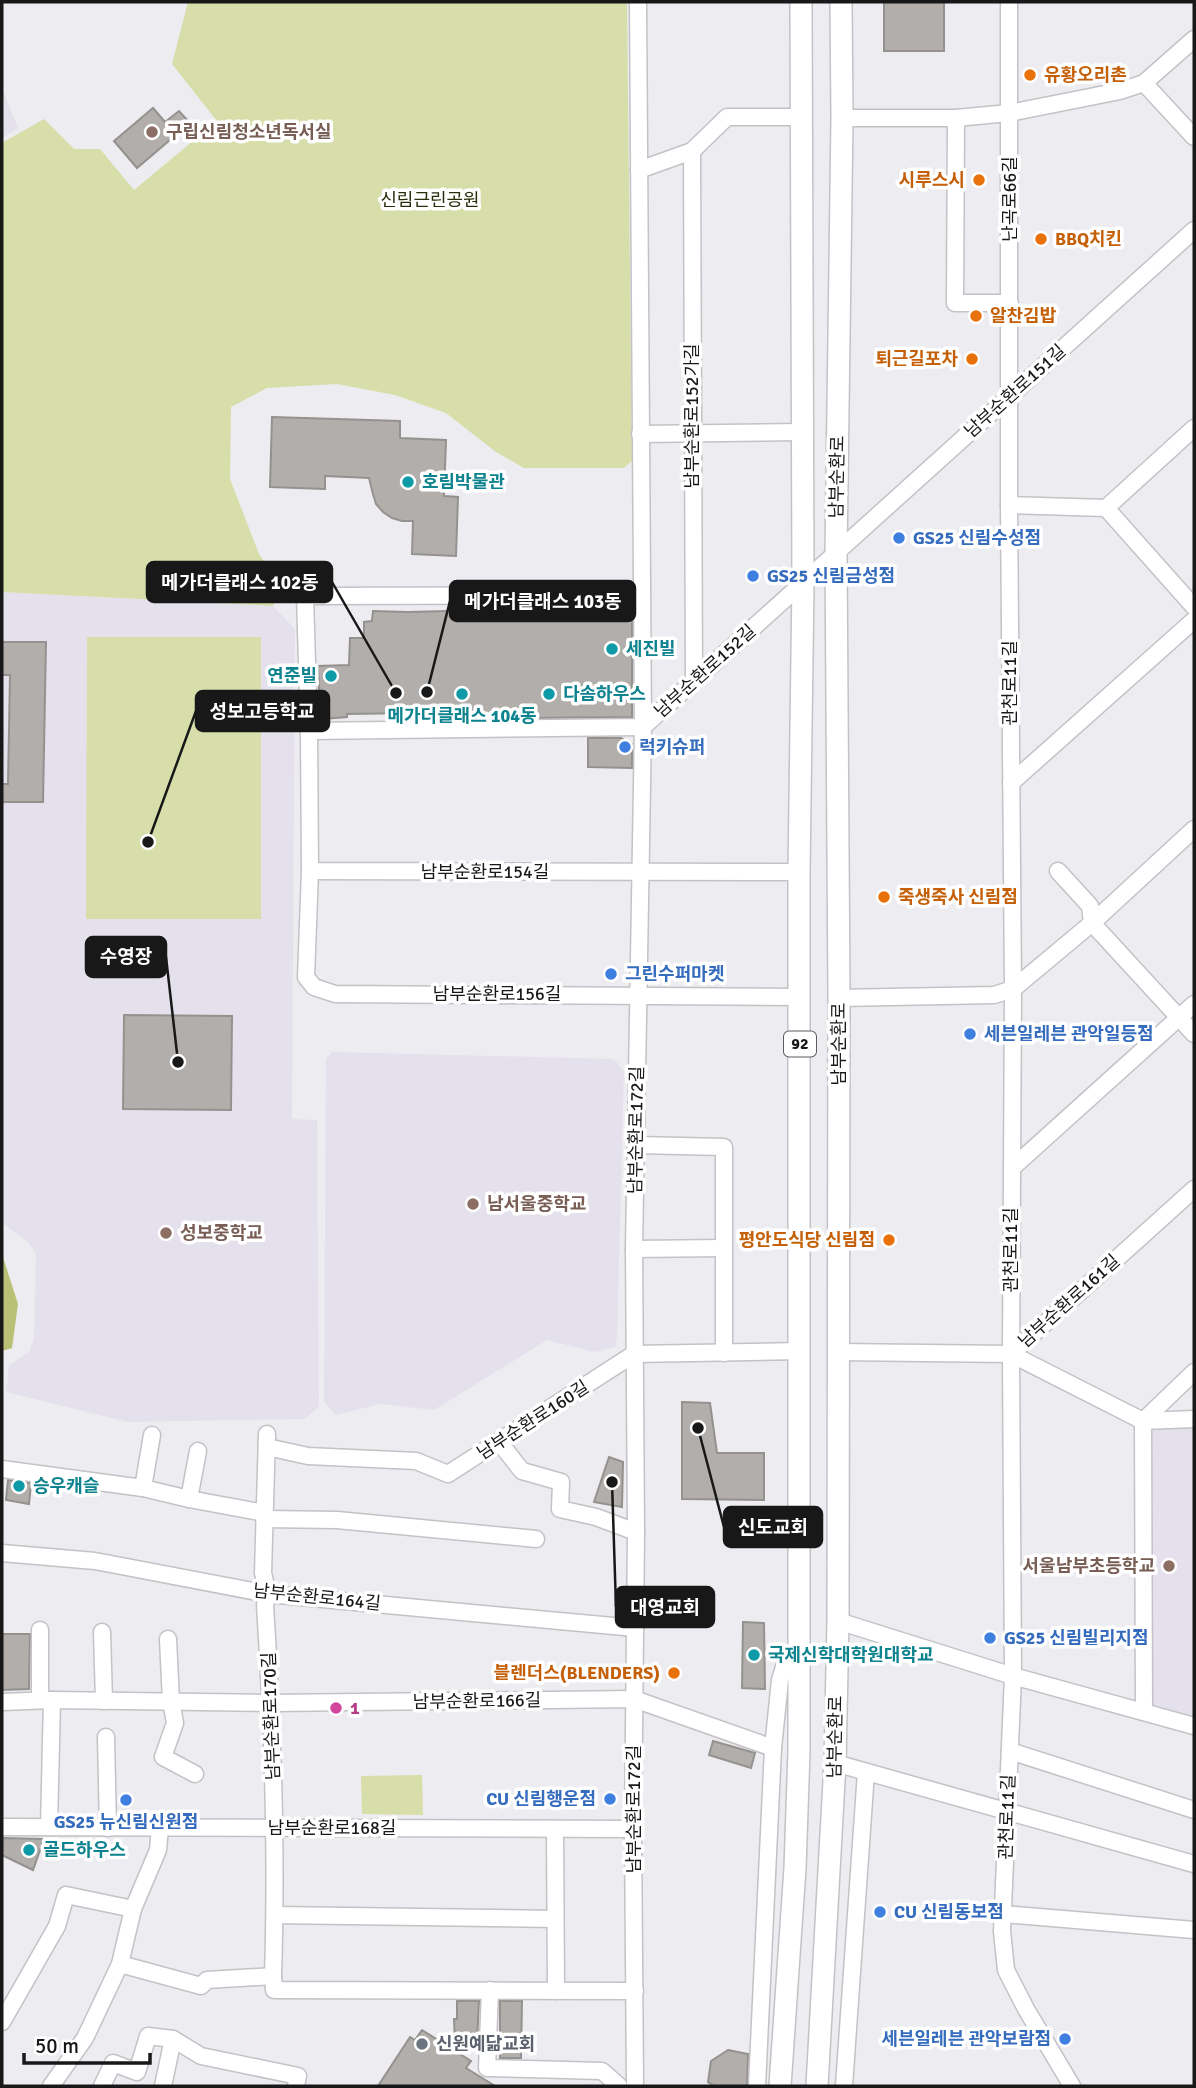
<svg xmlns="http://www.w3.org/2000/svg" width="1196" height="2088" font-family="Signika,'Noto Sans KR',sans-serif">
	<rect width="100%" height="100%" fill="#edecf0"/>
	<g fill="#e5e1ec">
		<polygon points="2,88 18,128 2,138"/>
		<polygon points="2,592 273,606 295,629 292,1119 317,1120 319,1406 305,1419 128,1422 6,1392 9,1365 29,1352 34,1339 36,1254 28,1242 2,1223"/>
		<polygon points="332,1052 614,1059 624,1071 617,1337 615,1347 595,1352 547,1340 434,1410 380,1404 336,1415 324,1402 326,1059"/>
		<polygon points="1194,1419 1194,1726 1144,1711 1143,1421"/>
	</g>
	<g fill="#d7dea9">
		<polygon points="188,2 627,2 632,461 624,468 524,468 496,452 446,413 395,395 337,384 267,388 231,407 230,479 259,554 281,587 278,597 273,606 2,592 2,143 44,119 74,149 100,149 134,190 217,121 172,64"/>
		<polygon points="87,637 261,637 261,919 86,919"/>
		<polygon points="422,1775 423,1815 362,1814 361,1776"/>
	</g>
	<polygon fill="#b9c176" points="2,1254 18,1304 12,1348 2,1351"/>
	<g fill="#b1aeab" stroke="#94918e" stroke-width="2">
		<rect x="884" y="2" width="60" height="49"/>
		<polygon points="153,108 165,122 179,111 190,123 137,168 114,141"/>
		<polygon points="272,417 400,421 400,438 446,440 444,496 458,497 456,556 412,554 413,521 402,521 392,518 383,512 376,504 373,494 369,478 325,476 325,489 270,487"/>
		<polygon points="612,606 632,620 632,717 448,719 412,715 412,713 347,714 347,717 324,719 325,712 320,712 318,666 349,665 350,638 364,638 364,622 372,621 373,611 408,612 529,609 590,610"/>
		<polygon points="2,642 46,642 43,802 2,802 2,784 8,784 10,675 2,675"/>
		<polygon points="588,738 621,738 632,744 632,768 588,767"/>
		<polygon points="124,1015 232,1016 231,1110 123,1109"/>
		<polygon points="682,1402 710,1403 717,1453 764,1453 764,1500 682,1499"/>
		<polygon points="609,1457 623,1462 622,1507 594,1502"/>
		<polygon points="8,1480 31,1483 29,1504 6,1500"/>
		<polygon points="743,1622 764,1623 765,1689 742,1688"/>
		<polygon points="2,1634 30,1634 29,1689 2,1690"/>
		<polygon points="713,1741 755,1753 751,1768 709,1755"/>
		<polygon points="2,1838 44,1839 33,1870 2,1855"/>
		<polygon points="457,2001 479,2001 477,2042 455,2042 454,2019 457,2019"/>
		<polygon points="500,2001 522,2001 521,2058 500,2058"/>
		<polygon points="422,2030 471,2061 466,2068 495,2086 378,2086 410,2037 415,2040"/>
		<polygon points="728,2050 748,2054 747,2086 714,2086 708,2082 711,2061"/>
	</g>
	<g fill="none" stroke-linecap="round" stroke-linejoin="round">
		<g stroke="#c3c2c6" stroke-width="19">
			<g id="minor">
				<polyline points="1009,2 1009,505 1013,989 1011,1354 1013,1676 1002,1931 1006,1970 1026,2009 1072,2086"/>
				<polyline points="1144,83 1194,137"/>
				<polyline points="842,118 956,118 1009,113 1120,91 1144,83 1194,39"/>
				<polyline points="956,118 955,303 1010,303"/>
				<polyline points="692,151 694,681"/>
				<polyline points="639,170 692,151 727,117 801,117"/>
				<polyline points="640,434 801,432"/>
				<polyline points="1009,505 1106,508 1194,428"/>
				<polyline points="1106,508 1194,607"/>
				<polyline points="642,595 305,596 309,731 643,727 1194,230"/>
				<polyline points="309,731 310,871 799,872"/>
				<polyline points="1011,783 1194,620"/>
				<polyline points="310,871 306,977 314,987 335,994 800,997"/>
				<polyline points="1058,871 1090,906 1092,923 1194,1034"/>
				<polyline points="839,998 994,995 1013,989 1092,923 1194,829"/>
				<polyline points="636,1145 724,1147 724,1353"/>
				<polyline points="1012,1168 1194,1004"/>
				<polyline points="634,1249 724,1248"/>
				<polyline points="837,1352 1011,1354 1194,1189"/>
				<polyline points="1011,1354 1143,1421 1194,1419"/>
				<path d="M267,1434L263,1573L268,1594L265,1605C273,1729 277,1852 273,1976L274,1990L635,1991"/>
				<polyline points="500,1443 522,1471 561,1482 560,1509 596,1517 636,1532"/>
				<polyline points="267,1447 308,1456 416,1461 448,1474 634,1354 800,1351"/>
				<polyline points="2,1469 143,1488 189,1499 265,1513"/>
				<polyline points="143,1488 152,1435"/>
				<polyline points="189,1499 198,1451"/>
				<polyline points="264,1519 337,1520 536,1539"/>
				<polyline points="2,1553 95,1561 268,1594 635,1628"/>
				<polyline points="838,1621 1013,1676 1194,1726"/>
				<polyline points="102,1632 104,1701"/>
				<polyline points="168,1639 171,1701 175,1723 163,1757 195,1774"/>
				<polyline points="40,1700 40,1630"/>
				<polyline points="2,1702 52,1700 272,1703 634,1699 773,1748"/>
				<polyline points="1144,1711 1143,1421 1194,1372"/>
				<polyline points="106,1737 108,1828"/>
				<polyline points="1010,1751 1194,1810"/>
				<polyline points="835,1763 1194,1864"/>
				<polyline points="2,1827 633,1829"/>
				<polyline points="49,1827 52,1700"/>
				<polyline points="555,1830 556,1991"/>
				<polyline points="1003,1914 1194,1930"/>
				<polyline points="275,1915 555,1919"/>
				<polyline points="120,1964 201,1986 207,1980 273,1976"/>
				<polyline points="490,1990 487,2068 602,2071 619,2086"/>
				<polyline points="2,2022 57,1926 66,1895 133,1909"/>
				<polyline points="51,2086 85,2038 120,1964 133,1909 158,1850 160,1828"/>
				<polyline points="102,2086 113,2063 137,2072 148,2036 173,2039 201,2056 298,2076 296,2086"/>
				<polyline points="163,2086 173,2039"/>
				<polyline points="635,2086 633,1829 636,1532 634,1249 643,727 638,2"/>
				<polyline points="757,2086 773,1748 780,1680 784,1667 791,1658 799,1653"/>
				<polyline points="844,2086 866,1772"/>
			</g>
		</g>
		<g stroke="#c3c2c6" stroke-width="24">
			<g id="major">
				<polyline points="780,2086 795,1868 799,1751 799,872 803,583 801,2"/>
				<polyline points="817,2086 835,1763 838,1621 839,998 836,553 842,118 841,2"/>
			</g>
		</g>
		<use href="#minor" stroke="#fff" stroke-width="16"/>
		<use href="#major" stroke="#fff" stroke-width="21"/>
	</g>
	<g fill="#e8710a" stroke="#fff" stroke-width="2.5">
		<circle cx="1030" cy="75" r="7"/>
		<circle cx="979" cy="180" r="7"/>
		<circle cx="1041" cy="239" r="7"/>
		<circle cx="976" cy="316" r="7"/>
		<circle cx="972" cy="359" r="7"/>
		<circle cx="884" cy="897" r="7"/>
		<circle cx="889" cy="1240" r="7"/>
		<circle cx="674" cy="1673" r="7"/>
	</g>
	<g fill="#8d6e63" stroke="#fff" stroke-width="2.5">
		<circle cx="152" cy="132" r="7"/>
		<circle cx="473" cy="1204" r="7"/>
		<circle cx="166" cy="1233" r="7"/>
		<circle cx="1169" cy="1566" r="7"/>
	</g>
	<g fill="#0f9aa8" stroke="#fff" stroke-width="2.5">
		<circle cx="408" cy="482" r="7"/>
		<circle cx="612" cy="649" r="7"/>
		<circle cx="331" cy="676" r="7"/>
		<circle cx="462" cy="694" r="7"/>
		<circle cx="549" cy="694" r="7"/>
		<circle cx="19" cy="1486" r="7"/>
		<circle cx="754" cy="1655" r="7"/>
		<circle cx="29" cy="1850" r="7"/>
	</g>
	<g fill="#3f7fe0" stroke="#fff" stroke-width="2.5">
		<circle cx="899" cy="538" r="7"/>
		<circle cx="753" cy="576" r="7"/>
		<circle cx="625" cy="747" r="7"/>
		<circle cx="611" cy="974" r="7"/>
		<circle cx="970" cy="1034" r="7"/>
		<circle cx="990" cy="1638" r="7"/>
		<circle cx="610" cy="1799" r="7"/>
		<circle cx="126" cy="1800" r="7"/>
		<circle cx="880" cy="1912" r="7"/>
		<circle cx="1065" cy="2039" r="7"/>
	</g>
	<circle fill="#d1479c" stroke="#fff" stroke-width="2.5" cx="336" cy="1708" r="7"/>
	<circle fill="#6b7280" stroke="#fff" stroke-width="2.5" cx="422" cy="2044" r="7"/>
	<g text-anchor="middle" dominant-baseline="central" stroke-width="7" stroke-linejoin="round" paint-order="stroke">
		<rect fill="#fff" stroke="#5d5d5e" stroke-width="2" x="784" y="1031.5" width="32" height="25" rx="5"/>
		<g font-size="16" font-weight="bold" fill="#181819">
			<text x="800" y="1044">92</text>
		</g>
		<g font-size="18" font-weight="bold" fill="#c56008" stroke="#fff" text-anchor="start">
			<text x="1044" y="75">유황오리촌</text>
			<text x="965" y="180" text-anchor="end">시루스시</text>
			<text x="1055" y="239">BBQ치킨</text>
			<text x="990" y="316">알찬김밥</text>
			<text x="958" y="359" text-anchor="end">퇴근길포차</text>
			<text x="898" y="897">죽생죽사 신림점</text>
			<text x="875" y="1240" text-anchor="end">평안도식당 신림점</text>
			<text x="660" y="1673" text-anchor="end">블렌더스(BLENDERS)</text>
		</g>
		<g font-size="18" font-weight="bold" fill="#785e54" stroke="#fff" text-anchor="start">
			<text x="166" y="132">구립신림청소년독서실</text>
			<text x="487" y="1204">남서울중학교</text>
			<text x="180" y="1233">성보중학교</text>
			<text x="1155" y="1566" text-anchor="end">서울남부초등학교</text>
		</g>
		<g font-size="18" fill="#181819" stroke="#fff">
			<text transform="translate(1010 199) rotate(-90)">난곡로66길</text>
			<text transform="translate(1015 391) rotate(-42)">남부순환로151길</text>
			<text transform="translate(692 416) rotate(-90)">남부순환로152가길</text>
			<text transform="translate(837 477) rotate(-89)">남부순환로</text>
			<text transform="translate(705 671) rotate(-42)">남부순환로152길</text>
			<text transform="translate(1010 683) rotate(-90)">관천로11길</text>
			<text x="485" y="872">남부순환로154길</text>
			<text x="497" y="994">남부순환로156길</text>
			<text transform="translate(839 1044) rotate(-90)">남부순환로</text>
			<text transform="translate(636 1130) rotate(-89)">남부순환로172길</text>
			<text transform="translate(1011 1250) rotate(-90)">관천로11길</text>
			<text transform="translate(1069 1301) rotate(-42)">남부순환로161길</text>
			<text transform="translate(533 1420) rotate(-33)">남부순환로160길</text>
			<text transform="translate(317 1597) rotate(6)">남부순환로164길</text>
			<text transform="translate(477 1701) rotate(-1)">남부순환로166길</text>
			<text transform="translate(271 1716) rotate(-92)">남부순환로170길</text>
			<text transform="translate(835 1737) rotate(-89)">남부순환로</text>
			<text transform="translate(634 1809) rotate(-90)">남부순환로172길</text>
			<text transform="translate(1007 1817) rotate(-88)">관천로11길</text>
			<text x="332" y="1828">남부순환로168길</text>
		</g>
		<g font-size="18" fill="#2a2d0b" stroke="#fff">
			<text x="430" y="200">신림근린공원</text>
		</g>
		<g font-size="18" font-weight="bold" fill="#0d838f" stroke="#fff" text-anchor="start">
			<text x="422" y="482">호림박물관</text>
			<text x="626" y="649">세진빌</text>
			<text x="317" y="676" text-anchor="end">연준빌</text>
			<text x="563" y="694">다솜하우스</text>
			<text x="462" y="716" text-anchor="middle">메가더클래스 104동</text>
			<text x="33" y="1486">승우캐슬</text>
			<text x="768" y="1655">국제신학대학원대학교</text>
			<text x="43" y="1850">골드하우스</text>
		</g>
		<g font-size="18" font-weight="bold" fill="#366cbe" stroke="#fff" text-anchor="start">
			<text x="913" y="538">GS25 신림수성점</text>
			<text x="767" y="576">GS25 신림금성점</text>
			<text x="639" y="747">럭키슈퍼</text>
			<text x="625" y="974">그린수퍼마켓</text>
			<text x="984" y="1034">세븐일레븐 관악일등점</text>
			<text x="1004" y="1638">GS25 신림빌리지점</text>
			<text x="596" y="1799" text-anchor="end">CU 신림행운점</text>
			<text x="126" y="1822" text-anchor="middle">GS25 뉴신림신원점</text>
			<text x="894" y="1912">CU 신림동보점</text>
			<text x="1051" y="2039" text-anchor="end">세븐일레븐 관악보람점</text>
		</g>
		<g font-size="18" font-weight="bold" fill="#b23c85" stroke="#fff" text-anchor="start">
			<text x="350" y="1708">1</text>
		</g>
		<g font-size="18" font-weight="bold" fill="#5b616d" stroke="#fff" text-anchor="start">
			<text x="436" y="2044">신원예닮교회</text>
		</g>
	</g>
	<path fill="none" stroke="#181819" stroke-width="2.5" d="M396 693L332 582M427 692L450 601M148 842L196 711M178 1062L166 957M698 1428L724 1527M612 1482L616 1607"/>
	<g fill="#181819" stroke="#fff" stroke-width="2.5">
		<circle cx="396" cy="693" r="7"/>
		<circle cx="427" cy="692" r="7"/>
		<circle cx="148" cy="842" r="7"/>
		<circle cx="178" cy="1062" r="7"/>
		<circle cx="698" cy="1428" r="7"/>
		<circle cx="612" cy="1482" r="7"/>
	</g>
	<g fill="#181819" stroke="#181819" stroke-width="2.5">
		<rect x="147" y="562" width="185" height="40" rx="7"/>
		<rect x="450" y="581" width="185" height="40" rx="7"/>
		<rect x="196" y="691" width="133" height="40" rx="7"/>
		<rect x="86" y="937" width="80" height="40" rx="7"/>
		<rect x="724" y="1507" width="98" height="40" rx="7"/>
		<rect x="616" y="1587" width="98" height="40" rx="7"/>
	</g>
	<g font-size="19" text-anchor="middle" font-weight="bold" fill="#fff">
		<text x="240" y="589">메가더클래스 102동</text>
		<text x="543" y="608">메가더클래스 103동</text>
		<text x="262" y="718">성보고등학교</text>
		<text x="126" y="963">수영장</text>
		<text x="773" y="1534">신도교회</text>
		<text x="665" y="1614">대영교회</text>
	</g>
	<rect width="1196" height="2088" fill="none" stroke="#181819" stroke-width="7"/>
	<path d="M24 2053v10h126v-10" fill="none" stroke="#181819" stroke-width="3.5"/>
	<text x="35" y="2053" font-size="21" fill="#181819" stroke="#ffffff" stroke-width="5" paint-order="stroke">50 m</text>
</svg>
